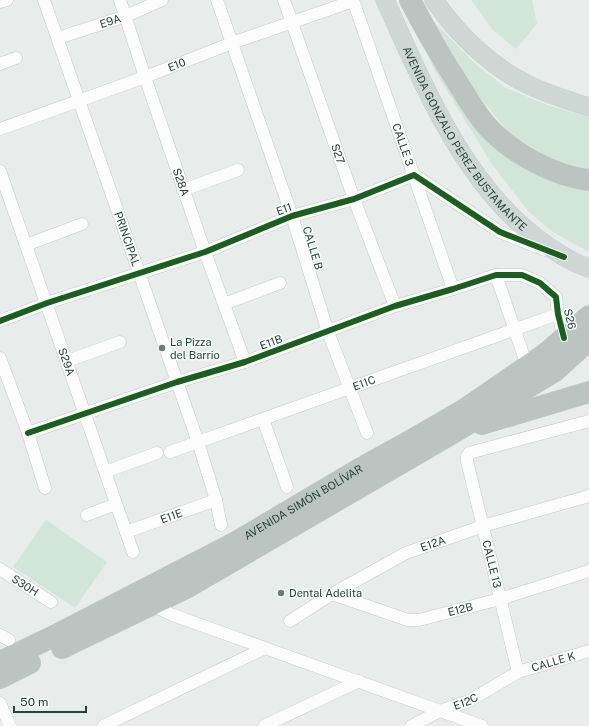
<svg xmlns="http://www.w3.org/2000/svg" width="589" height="726" font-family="'Public Sans',sans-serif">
	<rect width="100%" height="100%" fill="#e8edeb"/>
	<g fill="#d1e6d8">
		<polygon points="471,0 532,0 537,24 516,49 493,30"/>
		<polygon points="435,23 479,67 506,88 550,106 589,117 589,172 579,170 543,154 510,134 476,93"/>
		<polygon points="417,30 484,130 589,187 589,252 553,232 528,211 491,163 435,71"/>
		<polygon points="46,520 107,562 75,608 13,567"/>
	</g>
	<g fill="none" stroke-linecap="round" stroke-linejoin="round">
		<g stroke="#c5cac8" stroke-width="13">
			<g id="street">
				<path id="s1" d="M44,0L198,442L216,500L221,525"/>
				<path id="s2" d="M120,0L145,77L205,252L245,362"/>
				<polyline points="217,0 292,216 328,332 367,433"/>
				<path id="s3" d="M284,0L354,199L395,306"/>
				<path id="s4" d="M353,0L453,289"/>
				<polyline points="0,2 7,0"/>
				<path id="s5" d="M58,38L126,16L162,0"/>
				<polyline points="0,64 16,58"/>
				<path id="s6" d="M0,129L145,77L232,43L353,1"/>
				<path id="s7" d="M0,171L133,552"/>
				<polyline points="183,190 238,170"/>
				<polyline points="26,245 82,224"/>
				<polyline points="496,275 524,357"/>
				<polyline points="224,304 280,283"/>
				<polyline points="0,321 47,303 205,252 292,216 354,199 414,175 500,232 545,250"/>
				<polyline points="0,358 28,433 45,488"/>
				<polyline points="67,361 120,342"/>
				<polyline points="263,419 287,487"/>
				<polyline points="28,433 177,382 245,362 395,306 453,289 496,275 522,275 540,283 556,297 558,314 564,338"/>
				<path id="s8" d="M170,452L558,314"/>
				<polyline points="105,472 157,453"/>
				<polyline points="87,515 116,504"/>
				<path id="s9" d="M126,532L216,500"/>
				<path id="s10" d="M0,569L51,602"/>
				<path id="s11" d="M332,594L408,620H419L500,599L589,571"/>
				<polyline points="151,605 173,615 482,726"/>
				<path id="s12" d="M290,621L332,594L406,553L483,526L589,496"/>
				<polyline points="0,635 9,640"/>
				<polyline points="518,672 467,461 467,456 469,453 589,421"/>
				<polyline points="0,703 10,726"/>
				<polyline points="103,726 265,648"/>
				<polyline points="264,726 359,681"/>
				<path id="s13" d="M411,726L440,711L469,701L518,672L589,651"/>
			</g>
		</g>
		<g stroke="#c3ccc9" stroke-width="19">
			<g id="primary">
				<path id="s14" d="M385,0C425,88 466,191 549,247C561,255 574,264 589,268"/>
				<path d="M434,0C456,32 488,64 523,82C543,93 567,100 589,107"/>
			</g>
		</g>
		<g stroke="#c3ccc9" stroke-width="22">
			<g id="highway">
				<path d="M410,0C425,29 441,57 459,85C467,98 476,113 486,125C510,152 553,176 589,180"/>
				<polyline points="482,424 589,392"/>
				<polyline points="62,648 188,587 453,433 555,371 589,340"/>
				<path id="s15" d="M0,662L52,637L236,542L361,468L415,438L465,409L545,354L589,316"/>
				<polyline points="0,678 30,663"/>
			</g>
		</g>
		<use href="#street" stroke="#fcfcfc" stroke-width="12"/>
		<use href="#primary" stroke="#cfd7d5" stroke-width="18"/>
		<use href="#highway" stroke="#bcc4c2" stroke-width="21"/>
		<g stroke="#f7fbf9" stroke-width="8">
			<g id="cycleway">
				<polyline points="0,321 47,303 205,252 292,216 354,199 414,175 500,232 564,257"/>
				<polyline points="28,433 177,382 245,362 395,306 453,289 496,275 522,275 540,283 556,297 558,314 564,338"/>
			</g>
		</g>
		<use href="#cycleway" stroke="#1b5e20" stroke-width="6"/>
	</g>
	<g fill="#697e78" stroke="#f7fbf9" stroke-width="1.5">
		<circle cx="162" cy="348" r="4"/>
		<circle cx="281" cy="593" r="4"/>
	</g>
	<g text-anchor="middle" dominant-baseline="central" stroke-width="3" stroke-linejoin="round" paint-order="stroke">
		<g font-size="11" fill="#24423a" stroke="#f7fbf9">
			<text stroke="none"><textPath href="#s5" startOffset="55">E9A</textPath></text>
			<text stroke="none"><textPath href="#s6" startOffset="188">E10</textPath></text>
			<text stroke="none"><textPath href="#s14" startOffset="161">AVENIDA GONZALO PEREZ BUSTAMANTE</textPath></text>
			<text stroke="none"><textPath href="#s4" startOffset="153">CALLE 3</textPath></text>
			<text stroke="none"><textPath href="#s3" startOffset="163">S27</textPath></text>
			<text stroke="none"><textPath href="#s2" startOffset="192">S28A</textPath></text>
			<text transform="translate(284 209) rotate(-20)">E11</text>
			<text stroke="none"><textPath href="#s1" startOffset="253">PRINCIPAL</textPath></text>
			<text transform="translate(313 248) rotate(73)">CALLE B</text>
			<text transform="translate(570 319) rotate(77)">S26</text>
			<text transform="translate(271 342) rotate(-20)">E11B</text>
			<text stroke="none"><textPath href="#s7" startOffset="202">S29A</textPath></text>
			<text stroke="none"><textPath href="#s8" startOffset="206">E11C</textPath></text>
			<text stroke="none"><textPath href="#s15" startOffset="343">AVENIDA SIMÓN BOLÍVAR</textPath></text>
			<text stroke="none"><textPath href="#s9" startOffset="48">E11E</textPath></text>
			<text stroke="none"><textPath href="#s12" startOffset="163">E12A</textPath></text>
			<text transform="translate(492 564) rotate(76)">CALLE 13</text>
			<text stroke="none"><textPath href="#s10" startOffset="30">S30H</textPath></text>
			<text stroke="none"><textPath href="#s11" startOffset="134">E12B</textPath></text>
			<text stroke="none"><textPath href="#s13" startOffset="157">CALLE K</textPath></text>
			<text stroke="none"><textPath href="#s13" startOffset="60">E12C</textPath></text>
		</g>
		<g font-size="11" fill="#24423a" stroke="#f7fbf9" text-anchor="start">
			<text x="170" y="342">La Pizza<tspan x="170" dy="13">del Barrio</tspan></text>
			<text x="289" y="593">Dental Adelita</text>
		</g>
	</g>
	<path d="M14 706v6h72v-6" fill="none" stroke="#24423a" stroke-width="2"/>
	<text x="20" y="706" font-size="12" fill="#24423a" stroke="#f7fbf9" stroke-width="3" paint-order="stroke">50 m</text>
</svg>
